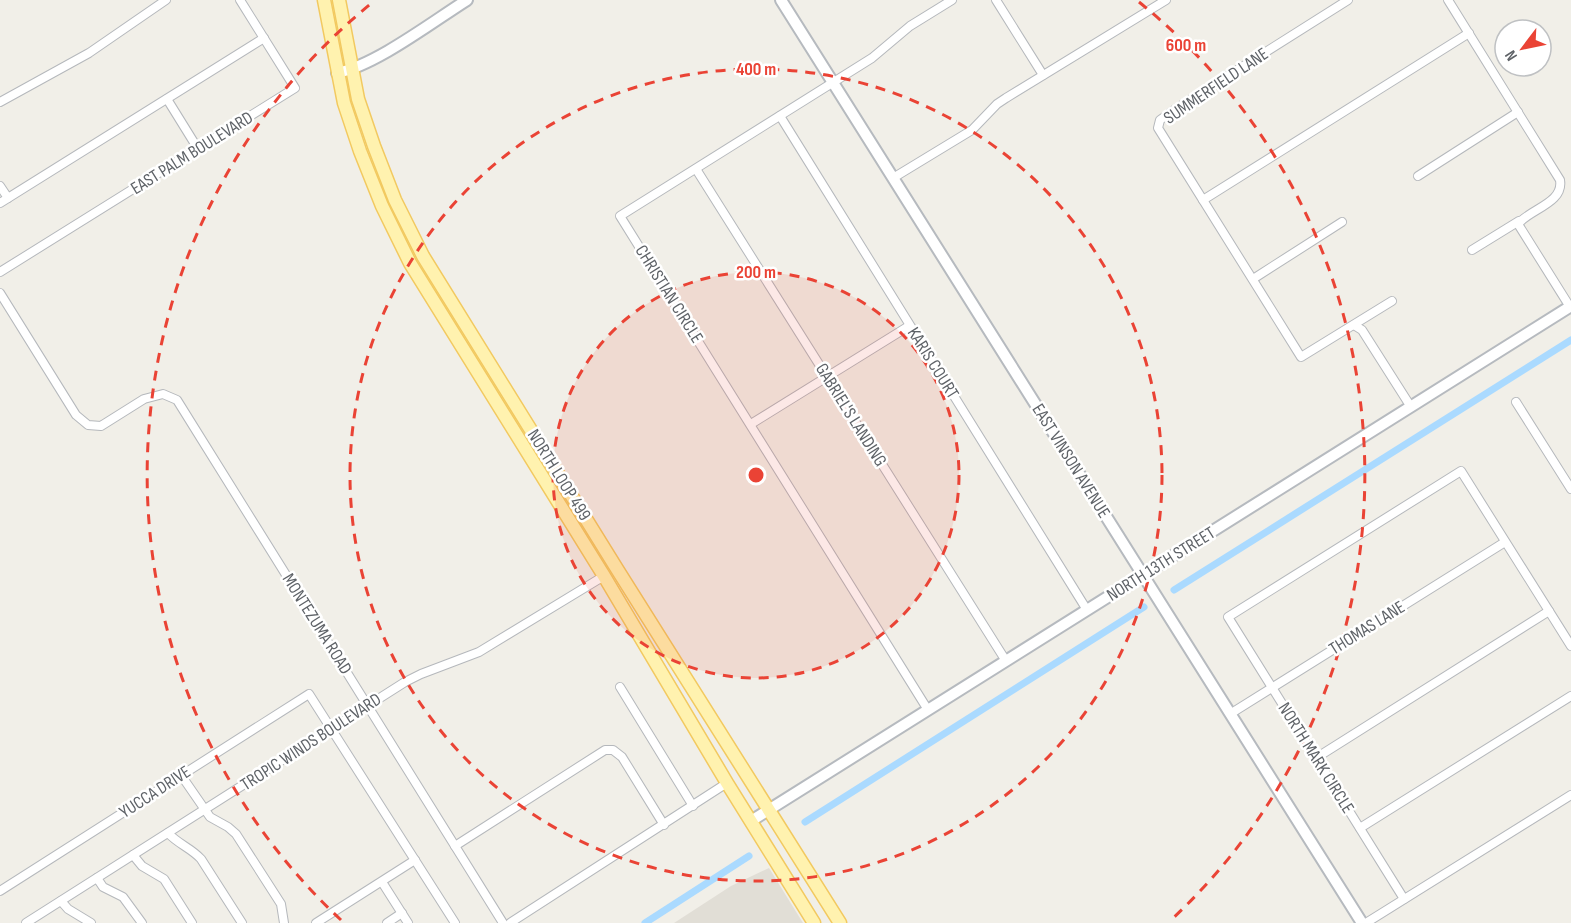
<svg xmlns="http://www.w3.org/2000/svg" width="1571" height="923" font-family="'Sofia Sans Condensed',sans-serif">
	<rect width="100%" height="100%" fill="#f1efe8"/>
	<polygon fill="#e1ded6" points="769,868 803,923 674,923 731,886"/>
	<g fill="none" stroke-linecap="round" stroke-linejoin="round">
		<g stroke="#aadaff" stroke-width="7">
			<polyline points="1174,590 1571,340"/>
			<polyline points="805,822 1144,607"/>
			<polyline points="645,923 749,856"/>
		</g>
		<g stroke="#b5b8bc" stroke-width="10">
			<g id="street">
				<polyline points="996,0 1043,75"/>
				<polyline points="1348,0 1174,110 1160,120 1158,128 1301,357 1392,301"/>
				<path d="M1448,0L1560,180C1564,203 1530,209 1518,224L1570,307"/>
				<polyline points="167,99 198,149"/>
				<polyline points="0,102 89,53 166,0"/>
				<polyline points="780,116 1087,610"/>
				<polyline points="696,169 1006,661"/>
				<polyline points="1418,176 1518,112"/>
				<polyline points="893,178 972,130 997,104 1006,98 1166,0"/>
				<polyline points="0,186 8,198"/>
				<polyline points="1203,200 1469,33"/>
				<polyline points="0,203 264,38"/>
				<polyline points="1472,250 1519,221"/>
				<polyline points="0,272 295,88 240,0"/>
				<polyline points="1253,279 1342,222"/>
				<polyline points="0,293 76,415 88,425 101,426 144,399 163,394 177,400 503,923"/>
				<polyline points="1354,325 1362,330 1411,407"/>
				<polyline points="1516,402 1571,489"/>
				<polyline points="751,424 909,326"/>
				<polyline points="620,687 693,806"/>
				<polyline points="928,710 620,216 872,58 910,26 952,0"/>
				<polyline points="1230,714 1505,542"/>
				<polyline points="1316,758 1549,611"/>
				<polyline points="181,775 210,817 228,827 236,834 281,904 284,923"/>
				<polyline points="1360,828 1571,696"/>
				<path d="M168,833C178,844 191,848 201,859L242,923"/>
				<polyline points="455,846 605,750 613,750 622,757 664,825"/>
				<polyline points="133,855 142,866 164,879 192,923"/>
				<polyline points="97,878 103,887 123,897 142,923"/>
				<polyline points="382,882 408,923"/>
				<polyline points="0,891 309,694 455,923"/>
				<polyline points="1404,899 1228,617 1461,471 1571,646"/>
				<polyline points="61,901 68,909 91,923"/>
				<polyline points="26,923 405,682 421,674 479,652 604,576"/>
				<polyline points="316,923 415,860"/>
				<polyline points="387,923 402,913"/>
				<polyline points="510,923 727,783"/>
				<polyline points="1366,923 1571,795"/>
			</g>
		</g>
		<g stroke="#b6babf" stroke-width="14">
			<g id="secondary">
				<polyline points="781,0 1362,923"/>
				<path d="M337,73C376,65 432,22 467,0"/>
				<polyline points="751,821 1571,306"/>
			</g>
		</g>
		<g stroke="#f2c960" stroke-width="15">
			<g id="primary">
				<polyline points="324,0 344,103 360,151 382,206 410,263 604,576 727,783 814,923"/>
				<polyline points="339,0 358,99 374,146 395,200 423,256 617,569 840,923"/>
			</g>
		</g>
		<use href="#street" stroke="#fff" stroke-width="8"/>
		<use href="#secondary" stroke="#fff" stroke-width="10"/>
		<use href="#primary" stroke="#fff2af" stroke-width="12"/>
	</g>
	<circle cx="756" cy="475" r="203" fill="#ea4335" fill-opacity=".12"/>
	<g fill="none" stroke="#ea4335" stroke-width="3" stroke-dasharray="10 8">
		<circle cx="756" cy="475" r="203"/>
		<circle cx="756" cy="475" r="406"/>
		<path d="M341 920A608 608 0 0 1 373 2M1139 2A608 608 0 0 1 1171 920"/>
	</g>
	<g text-anchor="middle" dominant-baseline="central" stroke-width="5" stroke-linejoin="round" paint-order="stroke">
		<g font-size="18" fill="#5f6368" stroke="#fff">
			<text transform="translate(1216 86) rotate(-34)">SUMMERFIELD LANE</text>
			<text transform="translate(192 153) rotate(-32)">EAST PALM BOULEVARD</text>
			<text transform="translate(669 294) rotate(58)">CHRISTIAN CIRCLE</text>
			<text transform="translate(933 363) rotate(58)">KARIS COURT</text>
			<text transform="translate(851 415) rotate(58)">GABRIEL'S LANDING</text>
			<text transform="translate(1071 461) rotate(58)">EAST VINSON AVENUE</text>
			<text transform="translate(559 475) rotate(58)">NORTH LOOP 499</text>
			<text transform="translate(1161 564) rotate(-32)">NORTH 13TH STREET</text>
			<text transform="translate(317 624) rotate(58)">MONTEZUMA ROAD</text>
			<text transform="translate(1367 628) rotate(-32)">THOMAS LANE</text>
			<text transform="translate(311 742) rotate(-33)">TROPIC WINDS BOULEVARD</text>
			<text transform="translate(1316 758) rotate(58)">NORTH MARK CIRCLE</text>
			<text transform="translate(155 792) rotate(-33)">YUCCA DRIVE</text>
		</g>
	</g>
	<circle cx="756" cy="475" r="9" fill="#ea4335" stroke="#fff" stroke-width="3"/>
	<g font-size="18" text-anchor="middle" font-weight="bold" fill="#ea4335" stroke="#fff" stroke-width="5" stroke-linejoin="round" paint-order="stroke">
		<text x="1186" y="51">600 m</text>
		<text x="756" y="75">400 m</text>
		<text x="756" y="278">200 m</text>
	</g>
	<g transform="translate(1523 48) rotate(238)"><circle r="28" fill="#ffffff" stroke="#bfc1c3" stroke-width="1.5"/>
	<path d="M0-4.5L10 22L0 15L-10 22Z" fill="#ea4335"/>
	<text y="-9" font-size="16" font-weight="bold" text-anchor="middle" fill="#5f6368">N</text>
	</g>
</svg>
